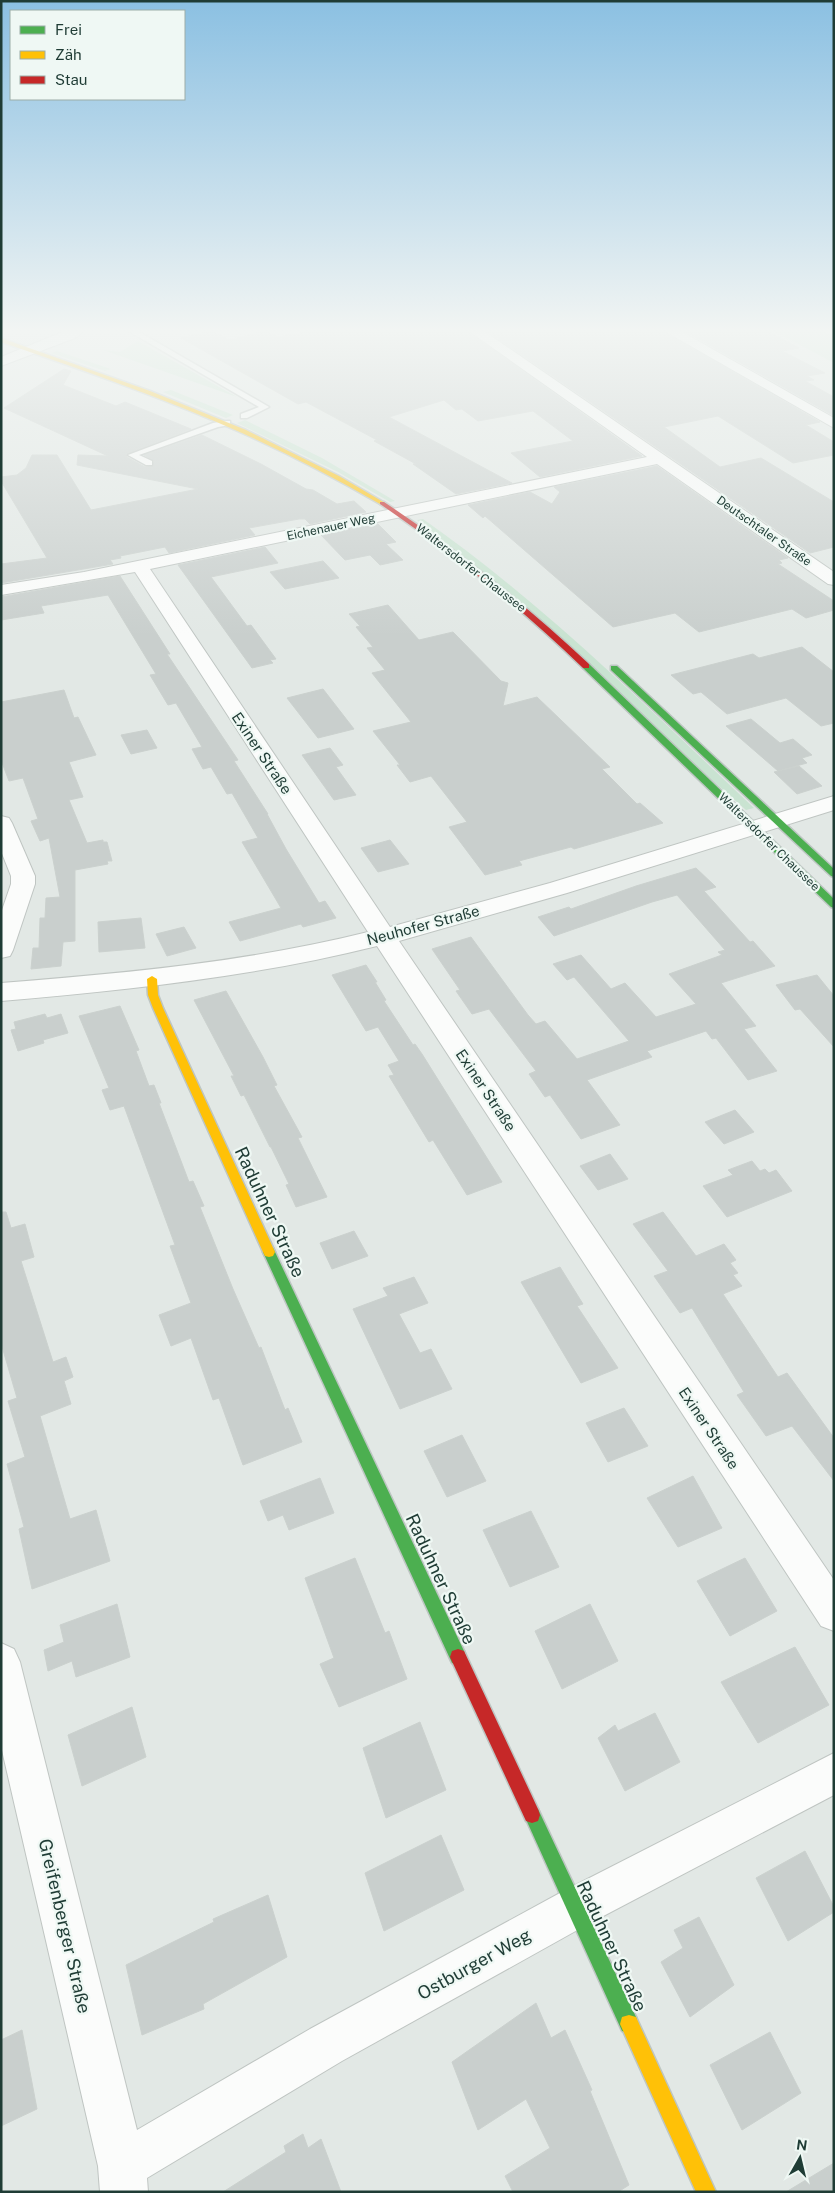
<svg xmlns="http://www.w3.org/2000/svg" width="835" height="2193" font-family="'Public Sans',sans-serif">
	<rect width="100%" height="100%" fill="#e2e8e5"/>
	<g fill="#c9e3d1">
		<polygon points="770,329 811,329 834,335 834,363"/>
		<polygon points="138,341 237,397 103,350 120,352"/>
		<polygon points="57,351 111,369 105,371 51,353"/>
		<polygon points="171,390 233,415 226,418 163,392"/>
		<polygon points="245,420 322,458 395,501 390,502 338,472 237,423"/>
		<path d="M423,519C543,603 647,707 754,808L746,810L417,520Z"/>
	</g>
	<g fill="#c9cfcd" stroke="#cbd1ce">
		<polygon points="326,329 464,329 642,456 540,477 511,453 573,441 533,411 478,421 462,409 456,410 444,400 389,417 512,483 456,494 413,464 416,464 374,441 377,440 306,402 298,404 181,338 212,331 229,340 266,331 277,337"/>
		<polygon points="484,329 659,329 820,422 806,425 834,442 834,455 793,463 718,416 664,427 720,467 761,458 834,502 834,547 810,553"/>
		<polygon points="681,329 764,329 799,348 782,351 825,373 807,376 814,380 805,381 834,397 834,416"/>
		<polygon points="64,369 71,371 63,385 116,406 125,402 191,429 126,454 127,457 145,467 153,466 154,461 144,455 202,435 261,464 306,489 313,490 337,504 354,501 366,512 310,524 305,519 299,519 249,528 255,535 169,553 165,547 120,556 121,558 110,560 113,564 1,583 1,564 47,558 1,481 1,477 17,475 26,468 32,455 57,455 91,510 198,489 77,465 78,455 108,456 4,408"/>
		<polygon points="657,466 788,558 779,560 782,563 778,564 834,601 834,610 806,618 792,609 699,632 675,613 613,627 485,516 483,518 468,505 530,492 552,504 560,492 554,487"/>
		<polygon points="378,524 396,542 386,544 403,560 380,565 370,555 345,560 321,535"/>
		<polygon points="265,547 278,563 211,577 247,626 251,625 276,659 270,660 273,663 252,668 178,565"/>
		<polygon points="323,561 339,578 285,589 270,572"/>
		<polygon points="120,576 170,654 167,654 238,760 234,761 268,814 267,814 286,849 319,903 325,901 336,918 303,927 301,924 240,941 229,922 281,908 242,842 258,838 232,793 227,794 211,767 203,769 192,749 202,747 176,703 168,705 150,675 156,674 108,595 41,606 44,613 1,620 1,597"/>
		<polygon points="388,605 419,640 453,632 501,681 508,683 503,706 537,697 610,767 602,769 637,804 640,803 663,823 574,849 571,847 519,861 522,865 485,875 449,827 467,822 431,776 410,782 397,765 400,765 373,731 411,722 372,673 385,670 367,648 373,647 356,627 360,626 349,614"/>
		<polygon points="802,647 834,672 834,723 821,726 786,698 727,714 701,692 693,694 671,675 753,654 759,658"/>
		<polygon points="323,689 354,729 318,738 287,698"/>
		<polygon points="64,690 74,718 78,717 96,755 69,762 83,797 69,800 87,843 103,840 103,842 107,842 112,861 107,861 108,864 75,870 75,941 63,942 61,966 31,969 33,948 39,948 40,918 45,918 46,898 60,897 49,838 40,841 31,821 38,819 23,778 9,781 1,760 1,702"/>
		<polygon points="751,719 780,743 793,739 812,755 802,758 807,763 778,771 726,726"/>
		<polygon points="147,730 157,748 131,754 121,735"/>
		<polygon points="330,748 343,765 336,767 356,795 334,800 302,755"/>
		<polygon points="799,766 822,786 797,794 774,772"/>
		<polygon points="390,840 409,864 378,872 361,848"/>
		<polygon points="696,868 716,887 704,891 750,942 753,941 775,966 721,983 756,1026 744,1029 777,1071 748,1080 716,1038 712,1039 706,1031 647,1051 652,1057 587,1080 620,1125 581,1139 550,1095 545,1097 529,1074 536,1071 489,1009 472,1014 456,991 460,990 432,949 471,937 528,1015 536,1024 545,1021 577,1059 629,1041 574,977 567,980 553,964 581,955 611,989 625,983 656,1017 696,1004 669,974 722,955 718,952 725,950 677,895 652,902 554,936 538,917 569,907 571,909 636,886"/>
		<polygon points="141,918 145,948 99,952 98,922"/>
		<polygon points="184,927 196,948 167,956 156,934"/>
		<polygon points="366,965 377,982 375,982 386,1000 384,1001 413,1045 415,1044 422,1054 502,1182 467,1195 433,1140 429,1142 389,1076 394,1075 388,1065 399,1061 378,1027 366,1031 332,975"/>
		<polygon points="817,975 834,996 834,1047 800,1009 795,1010 776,985"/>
		<polygon points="226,991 263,1057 277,1085 274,1086 302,1137 298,1138 327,1197 296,1207 286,1185 289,1184 271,1147 270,1147 244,1095 241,1096 231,1076 234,1076 194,1000"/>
		<polygon points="120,1006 139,1050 136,1051 149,1086 154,1085 161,1103 159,1103 189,1182 193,1181 204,1206 200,1207 233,1289 259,1348 261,1347 285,1410 288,1408 302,1442 243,1465 219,1398 213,1400 191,1338 171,1346 159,1315 191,1303 170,1246 175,1245 124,1106 110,1110 102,1090 109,1088 79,1016"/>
		<polygon points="45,1014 47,1018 61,1014 68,1033 43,1040 44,1043 18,1051 11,1030 16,1029 14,1022"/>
		<polygon points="735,1110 754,1132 724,1144 705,1122"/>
		<polygon points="610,1154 628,1179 598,1190 580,1166"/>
		<polygon points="752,1161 760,1171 765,1169 769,1173 776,1170 792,1191 727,1217 703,1186 733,1175 728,1170"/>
		<polygon points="1,1212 6,1212 11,1228 25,1224 34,1257 21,1261 53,1362 66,1357 73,1377 64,1381 71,1404 40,1416 70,1519 96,1510 110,1561 32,1589 19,1529 24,1527 7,1464 25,1457 8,1401 17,1398 1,1343"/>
		<polygon points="663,1212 696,1256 724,1244 736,1260 730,1263 738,1273 733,1275 742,1286 723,1294 778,1377 787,1373 834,1438 834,1481 792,1426 766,1436 737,1395 744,1392 692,1308 680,1313 654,1276 668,1271 633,1224"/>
		<polygon points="354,1231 368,1256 332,1269 320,1243"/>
		<polygon points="560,1267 583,1304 577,1306 618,1368 581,1383 521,1282"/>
		<polygon points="414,1277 428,1303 399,1314 420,1353 431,1349 452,1389 400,1409 353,1309 388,1296 383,1288"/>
		<polygon points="624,1408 648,1446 608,1462 586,1423"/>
		<polygon points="462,1435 486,1481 447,1497 424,1451"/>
		<polygon points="693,1476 722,1528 678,1547 647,1498"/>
		<polygon points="320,1478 334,1513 289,1530 283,1515 268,1521 260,1501"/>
		<polygon points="531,1511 559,1567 510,1587 483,1530"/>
		<polygon points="355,1558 385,1633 389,1631 407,1679 339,1707 320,1664 334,1658 305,1578"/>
		<polygon points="745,1558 777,1611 730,1636 697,1581"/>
		<polygon points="117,1604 130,1657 76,1677 72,1661 48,1671 44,1650 64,1642 60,1625"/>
		<polygon points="590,1604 618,1661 562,1689 535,1631"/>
		<polygon points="795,1647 829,1705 758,1743 721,1682"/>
		<polygon points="132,1707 146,1757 82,1786 68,1735"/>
		<polygon points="655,1713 680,1762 625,1791 598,1738 615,1725 618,1731"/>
		<polygon points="420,1722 446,1790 386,1818 363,1748"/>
		<polygon points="441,1835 464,1890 384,1931 365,1873"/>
		<polygon points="805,1851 834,1907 834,1912 788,1941 756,1878"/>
		<polygon points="268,1895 287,1957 203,2004 204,2009 142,2035 126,1965 214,1922 213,1919"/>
		<polygon points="699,1917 734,1985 690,2017 661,1962 683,1948 674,1930"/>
		<polygon points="536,2003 551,2038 565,2030 592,2090 590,2091 629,2185 618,2192 513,2192 505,2176 550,2148 526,2099 478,2130 452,2062"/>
		<polygon points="22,2030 37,2109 1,2126 1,2040"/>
		<polygon points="770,2032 801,2093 742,2130 710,2065"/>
		<polygon points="303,2134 308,2148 321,2139 341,2192 223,2192 286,2152 284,2146"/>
		<polygon points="834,2163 834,2192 786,2192"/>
	</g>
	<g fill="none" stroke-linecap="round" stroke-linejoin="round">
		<g stroke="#bfc5c2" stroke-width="3">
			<g id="lane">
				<polygon points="125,329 134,329 269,407 247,418 241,418 241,414 259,407"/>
				<polygon points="227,421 230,421 230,425 218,427 139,455 152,461 152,465 146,465 128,455 213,423"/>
			</g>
		</g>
		<g stroke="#bfc5c2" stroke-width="2">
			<g id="street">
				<polygon points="70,329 86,329 75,338 1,366 1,357"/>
				<path d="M466,329H481L834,572V585L828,584L657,464L150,569L390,927L550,883L834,796V810L567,893L399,941L834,1580V1631L821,1626L377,946C253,977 128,990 1,1001V983C125,973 248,962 368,932L135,572L1,595V585L84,572L647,457Z"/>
				<polygon points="661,329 677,329 834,418 834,428"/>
				<polygon points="1,816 9,818 12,823 35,876 35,884 13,950 10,956 1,958 1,913 11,884 11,876 1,851"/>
				<polygon points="1,1643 14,1649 20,1662 137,2130 310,2029 560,1893 834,1753 834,1795 590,1923 342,2061 147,2178 148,2192 100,2192 98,2166 1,1746"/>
			</g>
		</g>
		<g stroke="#bec6c3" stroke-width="3">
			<g id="fast">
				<polygon points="583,664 589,664 834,899 834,908 831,907 583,668"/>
				<polygon points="611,666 617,666 834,869 834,877 831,876 611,670"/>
				<polygon points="269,1247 273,1248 275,1252 464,1651 466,1657 464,1663 458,1665 452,1663 263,1252 265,1248"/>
				<polygon points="532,1807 538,1809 636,2017 638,2024 636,2031 629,2033 622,2031 524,1815 526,1809"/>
			</g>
		</g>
		<g stroke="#bec6c3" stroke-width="3">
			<g id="slow">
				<path d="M1,338L150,391L246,430L339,476L385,503L380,504C335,478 289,454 242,433C164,398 82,370 1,342Z"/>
				<polygon points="152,976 157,979 158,995 163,1008 275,1252 273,1256 269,1257 265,1256 263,1252 153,1008 148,995 147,979"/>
				<polygon points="629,2015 636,2017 716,2192 696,2192 620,2024 622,2017"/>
			</g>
		</g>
		<g stroke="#bec6c3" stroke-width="3">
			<g id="jam">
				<path d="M380,502H384C457,550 525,604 589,664V668H583C520,607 452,553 380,504Z"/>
				<polygon points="458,1649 464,1651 538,1809 540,1815 538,1821 532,1823 526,1821 450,1657 452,1651"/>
			</g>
		</g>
		<use href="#lane" fill="#fbfcfb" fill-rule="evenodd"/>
		<use href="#street" fill="#fbfcfb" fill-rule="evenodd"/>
		<use href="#fast" fill="#4caf50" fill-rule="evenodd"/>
		<use href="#slow" fill="#ffc107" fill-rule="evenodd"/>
		<use href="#jam" fill="#c62828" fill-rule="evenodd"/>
	</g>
	<linearGradient id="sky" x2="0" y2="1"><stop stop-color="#8bc0e2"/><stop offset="0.52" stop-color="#f2f5f3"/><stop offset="1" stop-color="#f2f5f3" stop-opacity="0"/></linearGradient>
	<rect width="835" height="636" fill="url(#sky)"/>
	<g text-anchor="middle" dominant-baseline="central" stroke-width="4.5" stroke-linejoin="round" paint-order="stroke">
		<g font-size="12" fill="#1f3c35" stroke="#eff8f4">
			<text transform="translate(331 527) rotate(-12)">Eichenauer Weg</text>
			<text transform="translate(764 531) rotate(35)">Deutschtaler Straße</text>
			<text transform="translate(471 568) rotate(38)">Waltersdorfer Chaussee</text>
			<text transform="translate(769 842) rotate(44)">Waltersdorfer Chaussee</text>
		</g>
		<g font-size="15" fill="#1f3c35" stroke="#eff8f4">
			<text transform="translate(262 753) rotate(56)">Exiner Straße</text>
			<text transform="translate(423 925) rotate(-15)">Neuhofer Straße</text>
			<text transform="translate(486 1090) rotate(56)">Exiner Straße</text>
			<text transform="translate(709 1428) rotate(56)">Exiner Straße</text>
		</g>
		<g font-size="18" fill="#1f3c35" stroke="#eff8f4">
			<text transform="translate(270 1212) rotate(65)">Raduhner Straße</text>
			<text transform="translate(441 1579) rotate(65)">Raduhner Straße</text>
			<text transform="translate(65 1926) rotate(77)">Greifenberger Straße</text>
			<text transform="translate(612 1946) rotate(65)">Raduhner Straße</text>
			<text transform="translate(474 1964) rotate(-29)">Ostburger Weg</text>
		</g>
	</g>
	<rect width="835" height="2193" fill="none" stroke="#1f3c35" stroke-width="5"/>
	<rect x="10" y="10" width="175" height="90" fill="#eff8f4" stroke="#9cada8"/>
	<rect x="20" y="26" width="25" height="8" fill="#4caf50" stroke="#9cada8"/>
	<text x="55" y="35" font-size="15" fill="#1f3c35">Frei</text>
	<rect x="20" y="51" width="25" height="8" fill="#ffc107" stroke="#9cada8"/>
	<text x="55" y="60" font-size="15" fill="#1f3c35">Zäh</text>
	<rect x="20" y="76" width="25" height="8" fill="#c62828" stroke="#9cada8"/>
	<text x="55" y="85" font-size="15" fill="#1f3c35">Stau</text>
	<g transform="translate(800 2158) rotate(8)" stroke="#eff8f4" stroke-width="4" paint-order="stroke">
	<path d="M0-4L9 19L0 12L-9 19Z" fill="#1f3c35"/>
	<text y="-8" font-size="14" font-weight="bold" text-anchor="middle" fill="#1f3c35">N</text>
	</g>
</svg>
